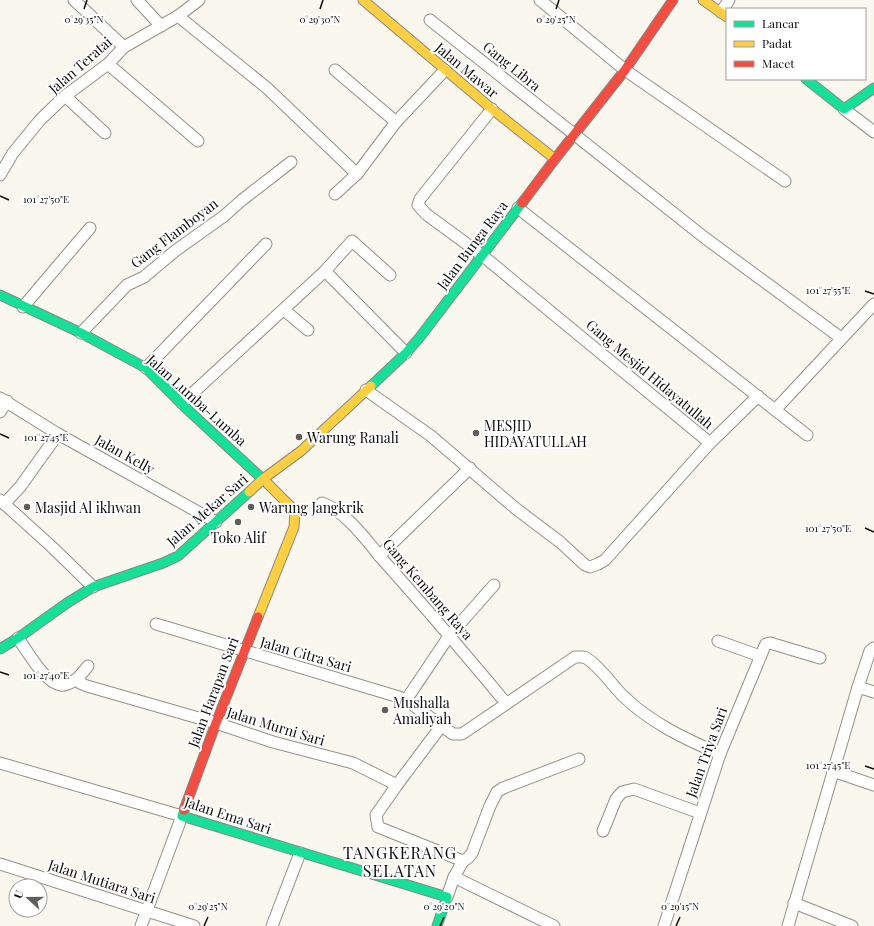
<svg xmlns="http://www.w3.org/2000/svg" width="874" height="926" font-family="'Playfair Display',serif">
	<rect width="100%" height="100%" fill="#faf7ee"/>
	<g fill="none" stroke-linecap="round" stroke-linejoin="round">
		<g stroke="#93918d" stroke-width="13">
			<g id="street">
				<polyline points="74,0 124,47"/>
				<polyline points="137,0 161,26"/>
				<polyline points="540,0 625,70 785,181"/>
				<polyline points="721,12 729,0"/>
				<polyline points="178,16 267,88 357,174"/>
				<polyline points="430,20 705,238 841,338"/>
				<polyline points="108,64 198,141"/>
				<polyline points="335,70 396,122"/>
				<polyline points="65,96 105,133"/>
				<polyline points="844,109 874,132"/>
				<polyline points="0,175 13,153 40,120 65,96 108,64 124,47 178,16 199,0"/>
				<polyline points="335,194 357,174 396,122 445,70"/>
				<polyline points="518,208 807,435"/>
				<polyline points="325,271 406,353"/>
				<polyline points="23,307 90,228"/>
				<polyline points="284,310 308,330"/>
				<polyline points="81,333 127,285 144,277 175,251 224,216 242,200 291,162"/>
				<polyline points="146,368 266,244"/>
				<polyline points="366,390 431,436 515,508 560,542 585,565 590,567 598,564 605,560 710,443 483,256 426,214 418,205 420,199 492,109"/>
				<polyline points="0,398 58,434 216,522"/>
				<polyline points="182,403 325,271 352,241 390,275"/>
				<polyline points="775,410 874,304"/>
				<polyline points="0,412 7,401"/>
				<polyline points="710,443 758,396"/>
				<polyline points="0,500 51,546 93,587"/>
				<path d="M322,503C348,513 365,539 383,560C425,607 466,655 506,703"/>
				<polyline points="4,504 20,487 58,434"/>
				<polyline points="379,556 470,468"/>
				<path d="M156,624L399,697L406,700L453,734H462L575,657C577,657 581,657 584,657C595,661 614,687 623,696C651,723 685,739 720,754"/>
				<path d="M18,638C27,651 45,683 61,685C67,686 73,681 78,678"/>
				<polyline points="718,641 760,656"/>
				<polyline points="88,666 78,678 80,683 87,686 216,723 273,742 353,763 397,785"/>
				<polyline points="858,687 874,692"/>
				<polyline points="406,700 449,636 494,585"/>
				<polyline points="442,725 397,785 376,815 378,827 463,861 454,877 447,897"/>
				<polyline points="0,763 182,816 141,926"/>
				<polyline points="833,771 874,785"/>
				<polyline points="603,831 616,799 622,792 634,789 700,813"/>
				<polyline points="463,861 468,858 472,853 490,806 497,792 503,788 579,759"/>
				<polyline points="0,864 194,926"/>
				<polyline points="454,877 554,926"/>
				<polyline points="794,903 852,926"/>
				<polyline points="272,926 300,853"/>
				<polyline points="664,926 720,754 764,648 766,644 770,643 820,658"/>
				<polyline points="788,926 858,687 870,651 874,648"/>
			</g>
		</g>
		<g stroke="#898884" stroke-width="11">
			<g id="fast">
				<polyline points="806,79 844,109 874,88"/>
				<polyline points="0,295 81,333 146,368 188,410 268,484"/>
				<polyline points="371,386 406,353 420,337 522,203"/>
				<polyline points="0,649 18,638 67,603 93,587 163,563 178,556 249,492"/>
				<polyline points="184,810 182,816 447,897 437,926"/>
			</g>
		</g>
		<g stroke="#898884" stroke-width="11">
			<g id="slow">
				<polyline points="363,0 492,109 555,159"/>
				<polyline points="703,0 727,17"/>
				<polyline points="249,492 263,479 301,451 371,386"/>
				<polyline points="258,617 294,527 295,511 268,484"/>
			</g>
		</g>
		<g stroke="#898884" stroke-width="11">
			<g id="jam">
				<polyline points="522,203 555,159 625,70 673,0"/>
				<polyline points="184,810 216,723 258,617"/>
			</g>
		</g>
		<use href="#street" stroke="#fefefc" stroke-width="11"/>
		<use href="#fast" stroke="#16e098" stroke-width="9"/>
		<use href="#slow" stroke="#ffcf43" stroke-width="9"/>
		<use href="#jam" stroke="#f24e42" stroke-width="9"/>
	</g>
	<path fill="none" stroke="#0b0b0b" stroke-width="1.5" d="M84,9L87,0M320,9L323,0M556,9L559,0M0,196L9,200M865,291L874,294M0,434L9,438M865,528L874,532M0,672L9,675M865,766L874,769M204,926L208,917M440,926L444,917M676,926L680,917"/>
	<g fill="#5f5e5a" stroke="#fff" stroke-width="1.5">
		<circle cx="476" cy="433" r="4"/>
		<circle cx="299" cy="437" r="4"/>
		<circle cx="27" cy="507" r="4"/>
		<circle cx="251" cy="507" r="4"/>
		<circle cx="238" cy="522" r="4"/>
		<circle cx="385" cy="710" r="4"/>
	</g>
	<g text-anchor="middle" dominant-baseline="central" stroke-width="4" stroke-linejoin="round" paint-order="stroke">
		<g font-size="14" fill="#0b0b0b" stroke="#fff">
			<text transform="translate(80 65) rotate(-41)">Jalan Teratai</text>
			<text transform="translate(512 66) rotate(39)">Gang Libra</text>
			<text transform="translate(467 70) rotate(40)">Jalan Mawar</text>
			<text transform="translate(174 233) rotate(-37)">Gang Flamboyan</text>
			<text transform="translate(472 245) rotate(-53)">Jalan Bunga Raya</text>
			<text transform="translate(650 374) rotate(40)">Gang Mesjid Hidayatullah</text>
			<text transform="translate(197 400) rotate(42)">Jalan Lumba-Lumba</text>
			<text transform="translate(125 454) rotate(29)">Jalan Kelly</text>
			<text transform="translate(207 510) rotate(-41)">Jalan Mekar Sari</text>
			<text transform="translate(428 589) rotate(49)">Gang Kembang Raya</text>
			<text transform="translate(306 654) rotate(16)">Jalan Citra Sari</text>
			<text transform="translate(213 692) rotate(-69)">Jalan Harapan Sari</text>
			<text transform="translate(276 726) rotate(17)">Jalan Murni Sari</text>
			<text transform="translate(706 752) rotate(-70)">Jalan Triya Sari</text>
			<text transform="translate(228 815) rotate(18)">Jalan Ema Sari</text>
			<text transform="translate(102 881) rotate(18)">Jalan Mutiara Sari</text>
		</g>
		<g font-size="14" fill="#0b0b0b" stroke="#fff" text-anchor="start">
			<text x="484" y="425">MESJID<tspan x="484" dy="16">HIDAYATULLAH</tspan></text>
			<text x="307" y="437">Warung Ranali</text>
			<text x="35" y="507">Masjid Al ikhwan</text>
			<text x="259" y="507">Warung Jangkrik</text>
			<text x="238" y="537" text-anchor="middle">Toko Alif</text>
			<text x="393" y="702">Mushalla<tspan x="393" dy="16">Amaliyah</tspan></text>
		</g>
		<g font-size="16" letter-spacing="1" fill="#0b0b0b" stroke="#fff">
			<text x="400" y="852">TANGKERANG<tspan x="400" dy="18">SELATAN</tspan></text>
		</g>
	</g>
	<g font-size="10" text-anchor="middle" fill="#0b0b0b" stroke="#fff" stroke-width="4" stroke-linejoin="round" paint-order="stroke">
		<text x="320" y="23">0°29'30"N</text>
		<text x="556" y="23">0°29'25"N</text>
		<text x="84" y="23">0°29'35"N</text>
		<text x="46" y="203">101°27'50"E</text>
		<text x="828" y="294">101°27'55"E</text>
		<text x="46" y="441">101°27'45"E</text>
		<text x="828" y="532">101°27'50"E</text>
		<text x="46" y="679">101°27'40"E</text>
		<text x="828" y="769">101°27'45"E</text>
		<text x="208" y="910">0°29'25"N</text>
		<text x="444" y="910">0°29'20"N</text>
		<text x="680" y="910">0°29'15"N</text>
	</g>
	<rect x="726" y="8" width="140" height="72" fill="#ffffff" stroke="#9d9d9d"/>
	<rect x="734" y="21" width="20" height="6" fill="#16e098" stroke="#9d9d9d"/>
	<text x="762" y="28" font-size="12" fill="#0b0b0b">Lancar</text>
	<rect x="734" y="41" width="20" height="6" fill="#ffcf43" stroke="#9d9d9d"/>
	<text x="762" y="48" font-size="12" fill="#0b0b0b">Padat</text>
	<rect x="734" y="61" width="20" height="6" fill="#f24e42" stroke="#9d9d9d"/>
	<text x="762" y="68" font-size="12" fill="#0b0b0b">Macet</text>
	<g transform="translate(28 898) rotate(291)"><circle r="19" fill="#ffffff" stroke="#9d9d9d"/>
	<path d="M0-3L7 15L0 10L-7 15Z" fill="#5f5e5a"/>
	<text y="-6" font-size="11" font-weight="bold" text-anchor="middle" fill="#0b0b0b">U</text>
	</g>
</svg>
